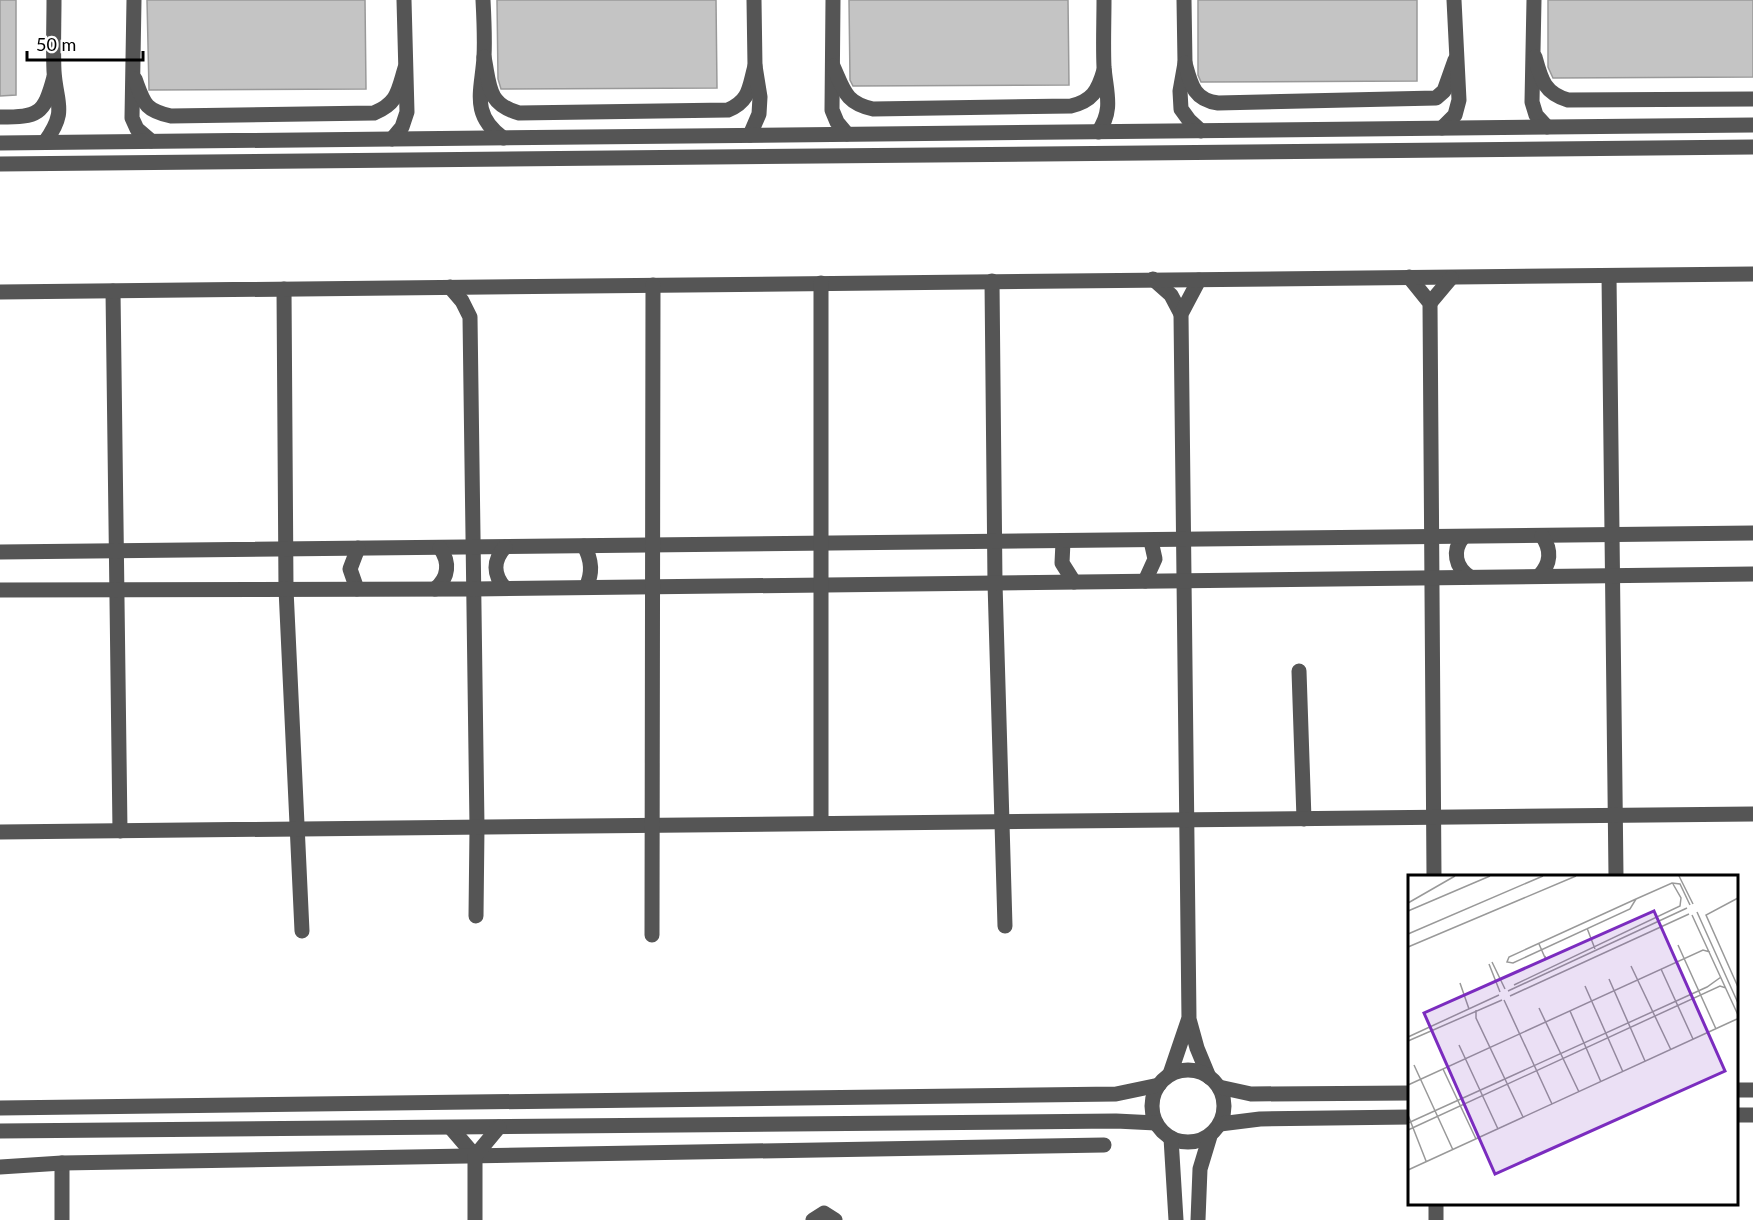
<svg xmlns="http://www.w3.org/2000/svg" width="1753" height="1220" font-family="Lato,sans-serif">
	<rect width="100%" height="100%" fill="#fff"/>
	<g fill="#c4c4c4" stroke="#999" stroke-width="1.5">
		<polygon points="0,0 16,0 16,95 0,96"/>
		<polygon points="147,0 365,0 366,89 149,90"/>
		<polygon points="497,0 716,0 717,88 501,89 498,79"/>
		<polygon points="849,0 1068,0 1069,85 853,86 850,80"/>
		<polygon points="1198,0 1417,0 1417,81 1201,82 1198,75"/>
		<polygon points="1548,0 1753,0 1753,77 1553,78 1548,67"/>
	</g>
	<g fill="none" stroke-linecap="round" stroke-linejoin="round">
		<g stroke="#555" stroke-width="15">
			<polyline points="134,0 132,118 137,129 151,141"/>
			<path d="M483,0C484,19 485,38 484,57C482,91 470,114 503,138"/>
			<polyline points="833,0 832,110 837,122 847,134"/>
			<polyline points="1184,0 1185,63 1180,91 1181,109 1189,120 1201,131"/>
			<polyline points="1534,0 1532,102 1536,115 1547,127"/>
			<path d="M484,57C490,86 487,104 519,113L728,110C750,101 749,87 755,66"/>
			<path d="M1535,57C1541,79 1544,93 1568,100L1753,99"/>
			<path d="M1185,63C1191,85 1194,100 1218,103L1436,98L1444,91L1455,60"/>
			<path d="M833,66C844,90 845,103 873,109L1071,106C1092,101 1098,91 1104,70"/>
			<path d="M135,79C144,103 144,110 171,116L374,113C398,103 398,91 405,68"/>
			<path d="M0,117C38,117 44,115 54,77"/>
			<polyline points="1442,128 1455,115 1459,100 1454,0"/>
			<path d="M1098,132C1114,110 1106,92 1104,67C1103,45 1104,22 1104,0"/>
			<polyline points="750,135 759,114 760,97 755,66 754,0"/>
			<polyline points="392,139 402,127 407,112 404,0"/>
			<path d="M45,142C68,110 56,104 54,71C53,47 54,24 54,0"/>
			<polyline points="0,143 1753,125"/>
			<polyline points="0,164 1753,147"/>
			<polyline points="1609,276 1616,876"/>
			<polyline points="1409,277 1430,303 1434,876"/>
			<polyline points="1153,279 1171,295 1181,314"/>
			<polyline points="1199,280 1181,314 1189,1019 1197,1048 1209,1077"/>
			<polyline points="992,281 995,583 1005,926"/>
			<polyline points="450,287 462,301 470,317 477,827 476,916"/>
			<polyline points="284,289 286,589 302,931"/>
			<polyline points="113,291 120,831"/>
			<polyline points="0,292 1753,274"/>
			<polyline points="1430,303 1451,278"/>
			<path d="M1463,537C1452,551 1455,567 1470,577"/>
			<polyline points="1063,542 1062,563 1074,582"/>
			<path d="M584,546C592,560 593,573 586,587"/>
			<polyline points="0,552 1753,533"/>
			<path d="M1539,576C1551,564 1552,550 1542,536"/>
			<polyline points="1145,581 1155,559 1151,541"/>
			<path d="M505,588C493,575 493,560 505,547"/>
			<polyline points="357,589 350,569 358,548"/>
			<path d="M435,589C449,578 450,562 440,548"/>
			<polyline points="0,590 475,589 1753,574"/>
			<polyline points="1299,671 1304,819"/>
			<polyline points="821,823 821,283"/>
			<polyline points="0,832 1753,814"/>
			<polyline points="652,935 653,285"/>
			<circle cx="1188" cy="1106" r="36"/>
			<polyline points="1170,1074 1188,1021"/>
			<polyline points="1219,1087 1251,1094 1410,1093"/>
			<polyline points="1736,1090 1753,1090"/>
			<polyline points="0,1108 1116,1094 1159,1085"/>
			<polyline points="1736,1115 1753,1115"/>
			<polyline points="1220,1124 1260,1119 1410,1117"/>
			<polyline points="451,1128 475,1156"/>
			<polyline points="0,1131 1116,1121 1156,1123"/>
			<polyline points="1171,1138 1176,1220"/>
			<polyline points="62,1163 62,1220"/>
			<polyline points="0,1167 62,1163 1104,1145"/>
			<polyline points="1436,1204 1436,1220"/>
			<polyline points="475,1220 475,1156 499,1127"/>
			<polyline points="813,1220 824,1213 835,1220"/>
			<polyline points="1198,1220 1200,1169 1210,1136"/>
		</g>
	</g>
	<g transform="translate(1408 875)">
		<rect width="330" height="330" fill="#fff"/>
		<path fill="none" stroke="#999" stroke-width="1.5" d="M271,1L285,29M330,23L298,40L330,112M228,24L222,34L105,88L99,87L101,82L228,24L264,8L272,9L282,30M0,28L47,1M0,36L82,1M289,37L330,128M284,40L330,140M179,53L187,74M0,59L135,1M131,69L138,85L137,81M270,70L308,154M0,72L168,1M84,87L97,114M81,89L92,117M223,91L263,175M253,94L285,164M201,104L237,186M52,108L61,134M106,110L272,31L273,23L265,9M177,111L215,197M100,116L279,33M102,121L281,39M96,125L144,229M131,133L171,217M68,135V143L115,242M162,136L193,207M0,162L91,120M0,166L94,125M51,170L90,254M6,190L45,275M35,194L68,264M0,210L295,75L302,77M0,240L18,286M0,248L299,112L313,102M0,255L312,111L318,113M0,295L329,144"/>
		<path fill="#7b2cbf" fill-opacity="0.15" stroke="#7b2cbf" stroke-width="3" d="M246,36L317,196L87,299L16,138Z"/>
		<rect width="330" height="330" fill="none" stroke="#000" stroke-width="3"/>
	</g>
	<path d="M27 51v9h116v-9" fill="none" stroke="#000000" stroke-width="3"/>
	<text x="36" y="51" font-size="18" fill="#000000" stroke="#ffffff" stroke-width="4.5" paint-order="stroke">50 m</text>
</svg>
